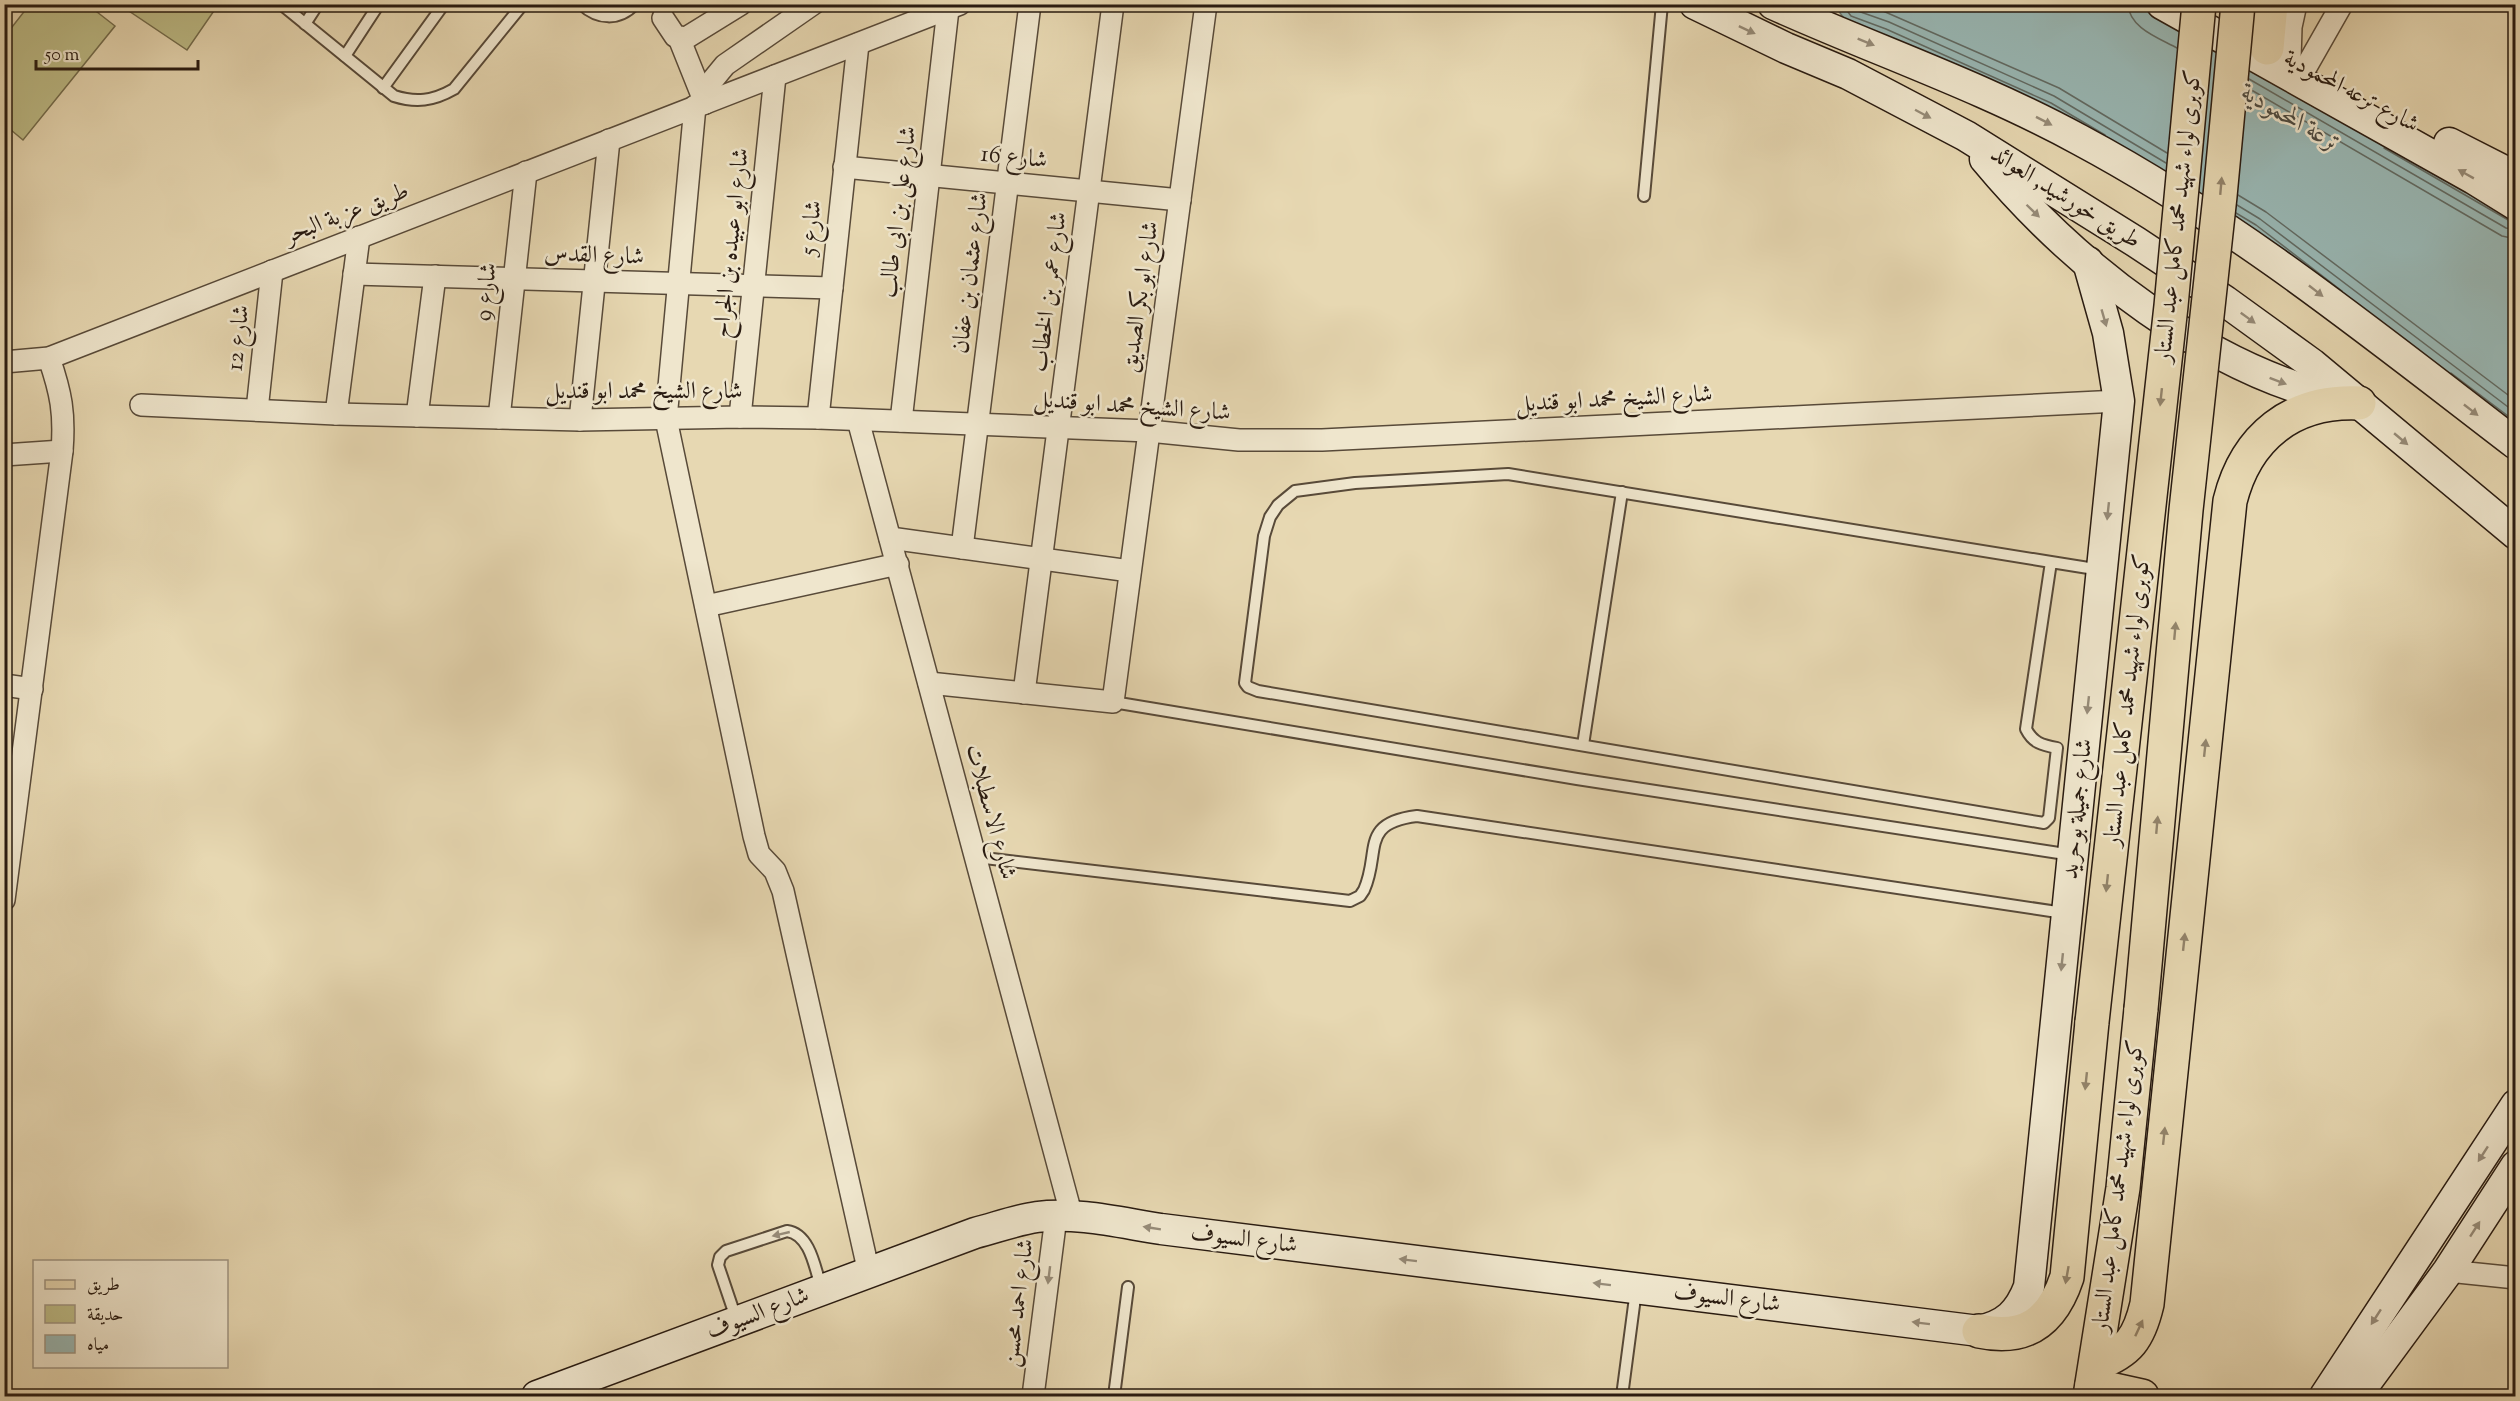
<svg xmlns="http://www.w3.org/2000/svg" width="2520" height="1401" font-family="'Sorts Mill Goudy',Amiri,serif">
	<rect width="100%" height="100%" fill="#e7d8b2"/>
	<filter id="stains"><feTurbulence type="fractalNoise" baseFrequency=".00333" numOctaves="4"/><feColorMatrix values="0 0 0 0 .2 0 0 0 0 .09 0 0 0 0 .02 0 0 0 .5 -.17"/></filter>
	<radialGradient id="worn" r=".72"><stop offset=".6" stop-color="#630" stop-opacity="0"/><stop offset="1" stop-color="#630" stop-opacity=".3"/></radialGradient>
	<g fill="#bdbc87" stroke="#736c4c" stroke-width="1.5">
		<polygon points="30,4 88,5 115,26 23,140 5,125 5,36"/>
		<polygon points="120,5 218,5 187,50"/>
	</g>
	<polygon fill="#99b8b5" stroke="#6c7973" stroke-width="1.5" points="1834,5 2146,5 2516,218 2515,430 2252,230 1846,21"/>
	<g fill="none" stroke-linecap="round" stroke-linejoin="round">
		<g stroke="#616a63" stroke-width="1.5">
			<polyline points="1842,4 1851,16 1886,29 2051,103 2105,135"/>
			<polyline points="1851,4 1855,10 1889,22 2054,96 2166,163"/>
			<polyline points="1867,4 2059,88 2167,153"/>
			<path d="M2128,4C2129,28 2159,38 2177,48"/>
			<polyline points="2249,79 2506,228 2516,230"/>
			<polyline points="2248,88 2502,236 2516,239"/>
			<polyline points="2384,148 2510,221 2516,222"/>
			<polyline points="2238,195 2266,212 2516,401"/>
			<polyline points="2237,205 2260,219 2516,413"/>
			<polyline points="2236,213 2256,225 2342,291"/>
			<polyline points="2451,373 2516,422"/>
		</g>
		<g stroke="#584a39" stroke-width="14">
			<g id="lane">
				<path d="M281,4L394,96C416,103 433,101 454,89L523,4"/>
				<path d="M581,4C598,20 619,21 635,4"/>
				<polyline points="305,24 318,4"/>
				<polyline points="345,56 379,4"/>
				<polyline points="383,88 444,4"/>
				<polyline points="1644,196 1662,4"/>
				<path d="M2051,562L2026,729C2033,743 2042,745 2057,748L2049,818L2044,823L1258,691L1248,687L1245,683L1264,536L1270,517L1278,505L1295,491L1355,483L1508,474L2051,562L2101,570"/>
				<polyline points="1113,702 1577,779 2072,855"/>
				<polyline points="1583,745 1622,492"/>
				<path d="M976,857L1350,901L1360,896L1364,890C1381,852 1359,823 1417,816L2064,913"/>
				<path d="M737,1321L718,1265L720,1257L726,1251L787,1231C810,1234 815,1268 821,1287"/>
				<polyline points="1114,1396 1128,1287"/>
				<polyline points="1622,1396 1636,1290"/>
			</g>
		</g>
		<g stroke="#584a39" stroke-width="24">
			<g id="street">
				<polyline points="663,18 675,36 686,38 741,4"/>
				<polyline points="679,38 705,103"/>
				<polyline points="2290,60 2291,27 2296,4"/>
				<polyline points="2305,69 2342,4"/>
				<polyline points="705,103 711,82 725,65 813,4"/>
				<polyline points="695,106 666,419 754,836 759,854 775,871 783,891 869,1273"/>
				<polyline points="844,167 1180,200"/>
				<polyline points="354,274 832,288"/>
				<polyline points="4,362 49,358 960,4"/>
				<polyline points="141,405 336,414 580,420 740,417 818,418 1149,431 1239,440 1322,440 2119,401"/>
				<polyline points="257,410 272,271"/>
				<polyline points="336,414 359,237"/>
				<polyline points="417,416 435,276"/>
				<polyline points="740,417 775,76"/>
				<polyline points="499,418 526,172"/>
				<polyline points="818,418 858,44"/>
				<polyline points="580,420 609,140"/>
				<polyline points="858,420 1072,1217"/>
				<polyline points="901,421 948,9"/>
				<polyline points="4,455 62,451"/>
				<polyline points="890,538 1130,571"/>
				<polyline points="962,548 1030,4"/>
				<polyline points="706,606 898,564"/>
				<polyline points="929,683 1113,702 1206,4"/>
				<polyline points="4,685 32,689"/>
				<polyline points="1024,693 1113,4"/>
				<path d="M4,900L62,451C65,413 61,393 49,358"/>
				<polyline points="2448,1271 2516,1278"/>
				<polyline points="1033,1396 1056,1217"/>
			</g>
		</g>
		<g stroke="#291b11" stroke-width="33">
			<g id="secondary">
				<polyline points="1695,4 1786,48 1848,74 1966,136 2136,242 2225,301 2312,364 2516,534"/>
				<path d="M1773,4C1875,50 1981,86 2080,140C2237,224 2375,336 2516,444"/>
				<polyline points="2162,4 2474,179 2516,205"/>
				<polyline points="2449,143 2516,177"/>
				<path d="M1985,159C2073,265 2211,374 2348,401"/>
				<path d="M537,1396L975,1233C995,1228 1016,1220 1037,1217C1078,1212 1121,1223 1161,1229L1979,1331C2006,1325 2019,1313 2029,1287L2119,401L2108,333L2088,262"/>
				<polyline points="2325,1396 2516,1105"/>
				<polyline points="2356,1396 2448,1271 2516,1166"/>
			</g>
		</g>
		<g stroke="#291b11" stroke-width="36">
			<g id="primary">
				<polyline points="2267,48 2271,4"/>
				<path d="M1979,1331C2026,1341 2052,1322 2067,1277L2092,1022"/>
				<path d="M2096,1364C2129,1352 2139,1338 2147,1304L2230,501C2246,437 2292,400 2359,403"/>
				<polyline points="2092,1385 2142,1396"/>
				<polyline points="2090,1396 2123,1188 2141,1009"/>
			</g>
		</g>
		<use href="#lane" stroke="#efe6cd" stroke-width="10"/>
		<use href="#street" stroke="#efe6cd" stroke-width="21"/>
		<use href="#secondary" stroke="#efe6cd" stroke-width="30"/>
		<use href="#primary" stroke="#e7d8b2" stroke-width="33"/>
		<g stroke="#291b11" stroke-width="36" stroke-linecap="butt">
			<g id="primary-bridge">
				<polyline points="2141,1009 2186,510 2220,196 2238,4"/>
				<polyline points="2092,1022 2171,306 2199,4"/>
			</g>
		</g>
		<use href="#primary-bridge" stroke="#e7d8b2" stroke-width="33"/>
	</g>
	<defs><path id="oneway-solid" d="M-6-.8H1V-3.2L6.5 0L1 3.2V.8H-6Z" transform="scale(1.5)"/></defs>
	<g fill="#968b78">
		<use href="#oneway-solid" transform="translate(1747 30) rotate(25)"/>
		<use href="#oneway-solid" transform="translate(1866 42) rotate(22)"/>
		<use href="#oneway-solid" transform="translate(1923 114) rotate(28)"/>
		<use href="#oneway-solid" transform="translate(2044 121) rotate(27)"/>
		<use href="#oneway-solid" transform="translate(2466 174) rotate(-151)"/>
		<use href="#oneway-solid" transform="translate(2033 211) rotate(44)"/>
		<use href="#oneway-solid" transform="translate(2316 291) rotate(38)"/>
		<use href="#oneway-solid" transform="translate(2104 318) rotate(74)"/>
		<use href="#oneway-solid" transform="translate(2248 318) rotate(36)"/>
		<use href="#oneway-solid" transform="translate(2278 381) rotate(21)"/>
		<use href="#oneway-solid" transform="translate(2471 410) rotate(38)"/>
		<use href="#oneway-solid" transform="translate(2401 439) rotate(40)"/>
		<use href="#oneway-solid" transform="translate(2108 511) rotate(96)"/>
		<use href="#oneway-solid" transform="translate(2088 705) rotate(96)"/>
		<use href="#oneway-solid" transform="translate(2062 962) rotate(96)"/>
		<use href="#oneway-solid" transform="translate(2483 1154) rotate(123)"/>
		<use href="#oneway-solid" transform="translate(1152 1228) rotate(-171)"/>
		<use href="#oneway-solid" transform="translate(2475 1229) rotate(-57)"/>
		<use href="#oneway-solid" transform="translate(781 1234) rotate(167)"/>
		<use href="#oneway-solid" transform="translate(1408 1260) rotate(-173)"/>
		<use href="#oneway-solid" transform="translate(1049 1275) rotate(97)"/>
		<use href="#oneway-solid" transform="translate(1602 1284) rotate(-173)"/>
		<use href="#oneway-solid" transform="translate(2376 1317) rotate(123)"/>
		<use href="#oneway-solid" transform="translate(1921 1323) rotate(-173)"/>
	</g>
	<g fill="#92836a">
		<use href="#oneway-solid" transform="translate(2221 186) rotate(-85)"/>
		<use href="#oneway-solid" transform="translate(2161 397) rotate(96)"/>
		<use href="#oneway-solid" transform="translate(2175 631) rotate(-85)"/>
		<use href="#oneway-solid" transform="translate(2205 748) rotate(-84)"/>
		<use href="#oneway-solid" transform="translate(2157 825) rotate(-85)"/>
		<use href="#oneway-solid" transform="translate(2107 883) rotate(96)"/>
		<use href="#oneway-solid" transform="translate(2184 942) rotate(-84)"/>
		<use href="#oneway-solid" transform="translate(2086 1081) rotate(96)"/>
		<use href="#oneway-solid" transform="translate(2164 1136) rotate(-84)"/>
		<use href="#oneway-solid" transform="translate(2067 1275) rotate(100)"/>
		<use href="#oneway-solid" transform="translate(2139 1328) rotate(-65)"/>
	</g>
	<g text-anchor="middle" dominant-baseline="central" stroke-width="5" stroke-linejoin="round" paint-order="stroke">
		<g font-size="24" fill="#291b11" stroke="#efe6cd">
			<text transform="translate(2351 92) rotate(28)">شارع ترعه المحمودية</text>
			<text transform="translate(1014 158) rotate(6)">شارع 16</text>
			<text transform="translate(2065 198) rotate(32)">طريق خورشيد, العوائد</text>
			<text transform="translate(899 212) rotate(-83)">شارع على بن ابى طالب</text>
			<text transform="translate(347 214) rotate(-21)">طريق عزبة البحر</text>
			<text transform="translate(2179 216) rotate(-84)">كوبرى لواء شهيد محمد كامل عبد الستار</text>
			<text transform="translate(812 228) rotate(-84)">شارع 5</text>
			<text transform="translate(732 243) rotate(-84)">شارع ابو عبيده بن الجراح</text>
			<text transform="translate(594 256) rotate(2)">شارع القدس</text>
			<text transform="translate(971 273) rotate(-83)">شارع عثمان بن عفان</text>
			<text transform="translate(487 292) rotate(-84)">شارع 9</text>
			<text transform="translate(1050 292) rotate(-83)">شارع عمر بن الخطاب</text>
			<text transform="translate(1141 297) rotate(-82)">شارع ابو بكر الصديق</text>
			<text transform="translate(239 338) rotate(-84)">شارع 12</text>
			<text x="644" y="392">شارع الشيخ محمد ابو قنديل</text>
			<text transform="translate(1614 400) rotate(-3)">شارع الشيخ محمد ابو قنديل</text>
			<text transform="translate(1132 407) rotate(4)">شارع الشيخ محمد ابو قنديل</text>
			<text transform="translate(2128 700) rotate(-84)">كوبرى لواء شهيد محمد كامل عبد الستار</text>
			<text transform="translate(2078 809) rotate(-84)">شارع جميلة بوحريد</text>
			<text transform="translate(990 812) rotate(75)">شارع الاسطبلات</text>
			<text transform="translate(2119 1186) rotate(-83)">كوبرى لواء شهيد محمد كامل عبد الستار</text>
			<text transform="translate(1244 1240) rotate(7)">شارع السيوف</text>
			<text transform="translate(1727 1299) rotate(7)">شارع السيوف</text>
			<text transform="translate(1019 1303) rotate(-83)">شارع احمد محسن</text>
			<text transform="translate(758 1314) rotate(-21)">شارع السيوف</text>
		</g>
		<g font-size="26" font-style="italic" fill="#4b4a42" stroke="#efe6cd">
			<text transform="translate(2291 119) rotate(30)">ترعة المحمودية</text>
		</g>
	</g>
	<rect width="2520" height="1401" fill="none" stroke="#e7d8b2" stroke-width="24"/>
	<rect x="6" y="6" width="2508" height="1389" fill="none" stroke="#291b11" stroke-width="3"/>
	<rect x="12" y="12" width="2496" height="1377" fill="none" stroke="#291b11" stroke-width="1.5"/>
	<rect x="33" y="1260" width="195" height="108" fill="#efe6cd" stroke="#a09582" stroke-width="1.5"/>
	<rect x="45" y="1280" width="30" height="9" fill="#e7d8b2" stroke="#a09582" stroke-width="1.5"/>
	<text x="87" y="1290" font-size="18" fill="#291b11">طريق</text>
	<rect x="45" y="1305" width="30" height="18" fill="#bdbc87" stroke="#a09582" stroke-width="1.5"/>
	<text x="87" y="1320" font-size="18" fill="#291b11">حديقة</text>
	<rect x="45" y="1335" width="30" height="18" fill="#99b8b5" stroke="#a09582" stroke-width="1.5"/>
	<text x="87" y="1350" font-size="18" fill="#291b11">مياه</text>
	<path d="M36 60v9h162v-9" fill="none" stroke="#291b11" stroke-width="3"/>
	<text x="45" y="60" font-size="18" fill="#291b11" stroke="#efe6cd" stroke-width="4.5" paint-order="stroke">50 m</text>
	<rect width="100%" height="100%" filter="url(#stains)"/>
	<rect width="100%" height="100%" fill="url(#worn)"/>
</svg>
